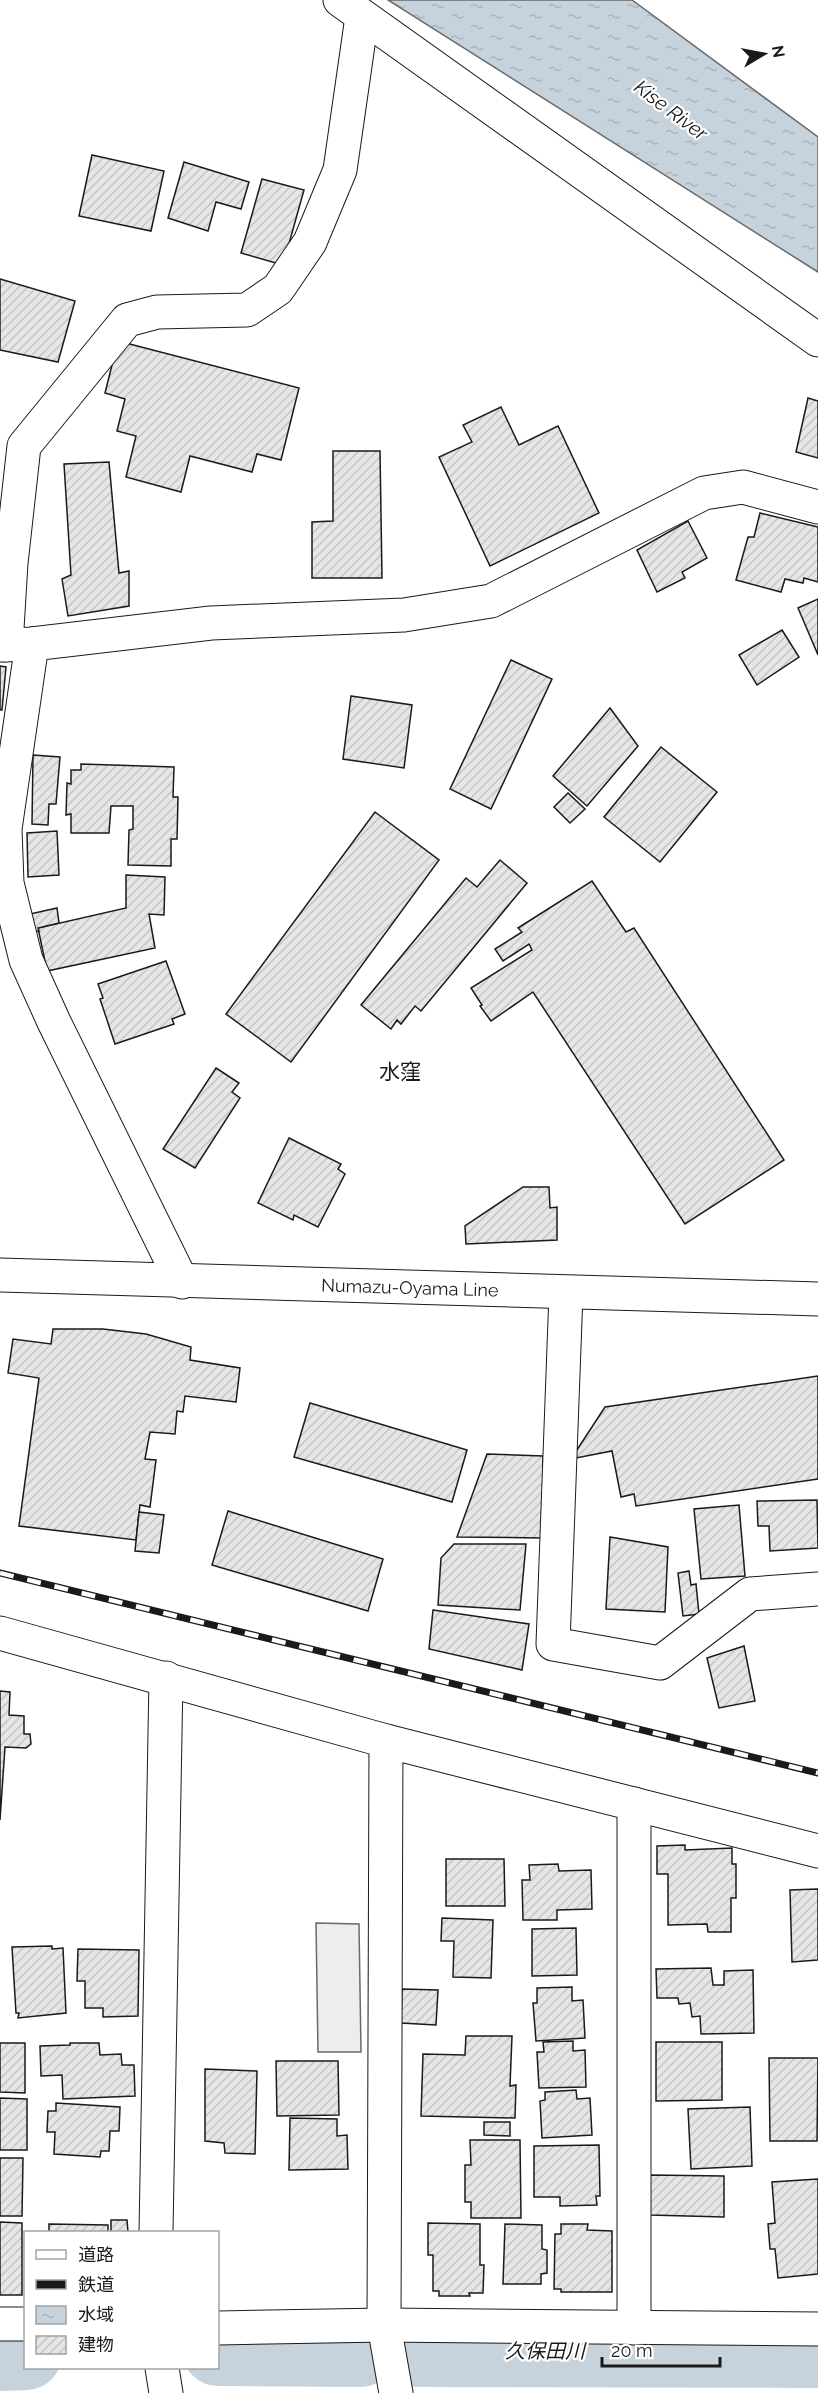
<svg xmlns="http://www.w3.org/2000/svg" width="818" height="2393" font-family="Raleway,'Noto Sans JP',sans-serif">
	<defs>
		<pattern id="water-ripples" width="26" height="14" patternUnits="userSpaceOnUse" patternTransform="scale(1.5)"><rect width="26" height="14" fill="#c6d2dc"/><path d="M2 4q2-2 4 0t4 0M15 11q2-2 4 0t4 0" fill="none" stroke="#aab4bc"/></pattern>
		<pattern id="building-hatch" width="6" height="6" patternUnits="userSpaceOnUse" patternTransform="scale(1.5)"><rect width="6" height="6" fill="#e6e6e6"/><path d="M-1 1l2-2M0 6l6-6M5 7l2-2" fill="none" stroke="#c5c5c5"/></pattern>
	</defs>
	<rect width="100%" height="100%" fill="#fff"/>
	<polygon fill="#ededed" stroke="#6a6a6a" stroke-width="1.5" points="316,1923 359,1924 361,2052 318,2052"/>
	<polygon fill="url(#water-ripples)" stroke="#6a6a6a" stroke-width="1.5" points="388,0 632,0 818,137 818,272"/>
	<g fill="none" stroke-linecap="round" stroke-linejoin="round">
		<g stroke="#c6d2dc" stroke-width="72">
			<polyline points="218,2350 361,2351"/>
			<polyline points="416,2351 818,2352"/>
			<polyline points="0,2355 26,2354"/>
		</g>
	</g>
	<g fill="url(#building-hatch)" stroke="#1a1a1a" stroke-width="1.5">
		<polygon points="92,155 164,171 151,231 79,216"/>
		<polygon points="184,162 249,182 241,209 216,202 208,231 168,218"/>
		<polygon points="262,179 304,190 283,265 241,253"/>
		<polygon points="0,279 75,301 58,362 0,350"/>
		<polygon points="118,341 299,388 281,460 257,454 252,472 190,456 181,492 126,477 136,436 117,431 125,399 105,393"/>
		<polygon points="808,398 818,401 818,458 796,452"/>
		<polygon points="501,407 519,445 558,426 599,513 490,566 439,457 472,442 463,425"/>
		<polygon points="333,451 380,451 382,578 312,578 312,522 333,521"/>
		<polygon points="109,462 119,573 129,571 129,606 68,616 62,579 71,575 64,464"/>
		<polygon points="760,513 818,527 818,582 804,578 803,583 785,579 781,592 736,580 748,537 754,537"/>
		<polygon points="688,521 707,558 682,572 685,578 657,592 637,550"/>
		<polygon points="818,599 818,655 798,608"/>
		<polygon points="782,630 799,657 757,685 739,655"/>
		<polygon points="511,660 552,679 491,809 450,789"/>
		<polygon points="0,666 6,667 2,710 0,710"/>
		<polygon points="351,696 412,705 404,768 343,759"/>
		<polygon points="610,708 638,746 587,806 553,776"/>
		<polygon points="661,747 717,792 660,862 604,817"/>
		<polygon points="33,755 60,757 56,804 49,804 48,825 32,824"/>
		<polygon points="81,764 174,767 173,797 178,797 177,839 171,839 171,866 128,865 129,830 133,829 133,806 111,806 109,833 71,833 71,814 66,815 67,783 71,784 71,770 81,770"/>
		<polygon points="568,793 585,809 570,823 554,807"/>
		<polygon points="375,812 439,860 291,1062 226,1014"/>
		<polygon points="57,831 59,875 28,877 27,833"/>
		<polygon points="500,860 527,883 421,1011 415,1006 401,1024 397,1020 391,1029 361,1005 466,878 477,887"/>
		<polygon points="126,875 165,877 164,915 149,914 155,948 47,971 38,928 126,908"/>
		<polygon points="592,881 626,932 634,928 784,1160 685,1224 533,992 491,1021 480,1006 482,1005 471,988 532,950 529,944 503,961 495,949 522,932 518,928"/>
		<polygon points="57,908 59,923 38,928 39,931 34,932 30,914"/>
		<polygon points="166,961 185,1014 172,1019 174,1024 115,1044 100,999 103,998 98,984"/>
		<polygon points="216,1068 239,1083 232,1092 240,1098 195,1168 163,1149"/>
		<polygon points="289,1138 341,1164 338,1169 345,1174 318,1227 294,1215 293,1220 258,1203"/>
		<polygon points="523,1187 549,1187 550,1208 557,1207 557,1240 466,1244 465,1226"/>
		<polygon points="53,1329 103,1329 146,1334 191,1347 190,1360 240,1368 236,1402 185,1396 183,1412 177,1411 175,1434 150,1432 145,1459 156,1460 150,1507 140,1505 136,1540 19,1526 39,1378 8,1373 13,1339 51,1344"/>
		<polygon points="818,1376 818,1479 636,1506 634,1494 621,1497 612,1451 571,1459 605,1407"/>
		<polygon points="310,1403 467,1450 452,1502 294,1457"/>
		<polygon points="487,1454 543,1456 543,1538 457,1537"/>
		<polygon points="817,1500 818,1548 770,1551 769,1526 758,1526 757,1501"/>
		<polygon points="739,1505 745,1576 701,1579 694,1509"/>
		<polygon points="228,1511 383,1559 368,1611 212,1565"/>
		<polygon points="139,1512 164,1515 159,1553 135,1551"/>
		<polygon points="610,1537 668,1547 665,1612 606,1609"/>
		<polygon points="454,1544 526,1544 520,1610 438,1605 441,1558"/>
		<polygon points="689,1571 691,1585 696,1584 699,1614 683,1616 678,1573"/>
		<polygon points="433,1610 529,1624 522,1670 429,1649"/>
		<polygon points="744,1646 755,1701 719,1708 707,1658"/>
		<polygon points="0,1691 10,1692 9,1715 24,1716 24,1734 30,1734 31,1744 26,1748 5,1747 0,1820"/>
		<polygon points="685,1845 685,1850 732,1848 732,1864 736,1864 736,1898 731,1898 731,1932 708,1932 707,1924 668,1925 668,1874 657,1874 657,1846"/>
		<polygon points="446,1859 504,1859 505,1906 446,1906"/>
		<polygon points="558,1864 559,1871 591,1870 592,1909 557,1910 557,1920 523,1920 522,1880 530,1880 529,1865"/>
		<polygon points="818,1889 818,1960 792,1962 790,1890"/>
		<polygon points="442,1918 493,1920 491,1978 453,1977 454,1941 441,1941"/>
		<polygon points="576,1928 577,1975 532,1976 532,1929"/>
		<polygon points="52,1946 52,1949 63,1948 66,2013 18,2018 19,2013 16,2013 12,1947"/>
		<polygon points="78,1949 139,1950 138,2016 103,2017 103,2008 85,2008 85,1981 77,1981"/>
		<polygon points="711,1968 713,1985 724,1985 724,1971 753,1970 754,2033 701,2034 700,2016 692,2017 690,2003 679,2004 678,1998 657,1998 656,1969"/>
		<polygon points="572,1987 572,2001 583,2000 585,2038 536,2041 533,2003 537,2003 537,1988"/>
		<polygon points="402,1989 438,1990 436,2025 401,2023"/>
		<polygon points="466,2036 512,2036 510,2086 516,2085 515,2118 421,2116 423,2054 465,2055"/>
		<polygon points="573,2041 573,2051 585,2050 586,2087 539,2088 537,2052 544,2052 543,2042"/>
		<polygon points="656,2042 722,2042 722,2100 656,2101"/>
		<polygon points="0,2043 25,2043 25,2093 0,2092"/>
		<polygon points="70,2043 99,2043 100,2055 121,2054 122,2065 134,2065 135,2096 63,2099 62,2075 41,2076 40,2046 70,2045"/>
		<polygon points="769,2058 818,2058 817,2141 770,2141"/>
		<polygon points="276,2061 338,2061 339,2115 277,2116"/>
		<polygon points="205,2069 257,2071 255,2154 225,2153 224,2143 205,2141"/>
		<polygon points="576,2090 577,2099 590,2098 592,2135 542,2138 540,2101 545,2100 545,2092"/>
		<polygon points="0,2098 27,2099 27,2150 0,2150"/>
		<polygon points="56,2103 120,2107 119,2131 110,2131 109,2151 101,2151 100,2157 54,2154 55,2132 47,2132 48,2111 56,2111"/>
		<polygon points="750,2107 752,2166 691,2169 688,2109"/>
		<polygon points="290,2118 337,2119 337,2136 347,2135 348,2169 289,2170"/>
		<polygon points="484,2122 510,2122 510,2136 484,2135"/>
		<polygon points="470,2140 520,2140 521,2218 471,2218 471,2202 465,2202 465,2165 471,2165"/>
		<polygon points="599,2145 600,2196 596,2196 597,2205 560,2206 560,2197 534,2197 534,2146"/>
		<polygon points="0,2158 23,2158 22,2216 0,2216"/>
		<polygon points="650,2175 724,2176 724,2217 650,2215"/>
		<polygon points="818,2179 818,2274 778,2278 775,2249 770,2249 768,2224 775,2223 772,2182"/>
		<polygon points="111,2220 127,2220 128,2232 111,2232"/>
		<polygon points="0,2222 22,2223 22,2295 0,2295"/>
		<polygon points="428,2223 480,2224 480,2265 484,2265 483,2293 469,2293 470,2296 439,2296 439,2291 433,2291 433,2255 428,2255"/>
		<polygon points="49,2224 108,2225 108,2232 49,2232"/>
		<polygon points="505,2224 542,2225 542,2249 547,2250 547,2273 541,2274 541,2284 503,2284"/>
		<polygon points="561,2224 588,2224 587,2230 612,2231 612,2292 561,2292 561,2289 554,2289 555,2234 561,2234"/>
	</g>
	<g fill="none" stroke-linecap="round" stroke-linejoin="round">
		<g stroke="#1a1a1a" stroke-width="35">
			<g id="minor">
				<polyline points="340,0 818,340"/>
				<polyline points="32,644 5,829 7,883 26,960 54,1022 182,1282"/>
				<polyline points="0,645 32,644 211,623 404,615 491,601 704,493 743,487 818,507"/>
				<polyline points="6,645 11,563 24,446 127,320 157,312 247,310 278,289 310,242 340,170 362,17"/>
				<polyline points="566,1293 553,1644 660,1663 750,1594 818,1589"/>
				<polyline points="0,1633 386,1741 818,1851"/>
				<polyline points="386,1741 384,2325 396,2393"/>
				<polyline points="634,1804 634,2328"/>
				<polyline points="156,2232 166,1678"/>
				<polyline points="0,2324 26,2324"/>
				<polyline points="218,2328 384,2325 818,2329"/>
				<polyline points="162,2368 166,2393"/>
			</g>
		</g>
		<g stroke="#1a1a1a" stroke-width="35">
			<g id="secondary">
				<path id="s1" d="M0,1275L818,1299"/>
			</g>
		</g>
		<use href="#minor" stroke="#fff" stroke-width="33"/>
		<use href="#secondary" stroke="#fff" stroke-width="33"/>
		<g stroke="#1a1a1a" stroke-width="7">
			<polyline id="rail" points="0,1573 818,1773"/>
		</g>
		<use href="#rail" stroke="#fff" stroke-width="4.5" stroke-dasharray="14" stroke-linecap="butt"/>
	</g>
	<g text-anchor="middle" dominant-baseline="central" stroke-width="4.5" stroke-linejoin="round" paint-order="stroke">
		<g font-size="18" fill="#1a1a1a" stroke="#fff">
			<text stroke="none"><textPath href="#s1" startOffset="410">Numazu-Oyama Line</textPath></text>
		</g>
		<g font-size="20" font-style="italic" fill="#1a1a1a" stroke="#fff">
			<text transform="translate(671 110) rotate(37)">Kise River</text>
			<text x="545" y="2351">久保田川</text>
		</g>
		<g font-size="21" fill="#1a1a1a" stroke="#fff">
			<text x="400" y="1071">水窪</text>
		</g>
	</g>
	<rect x="24" y="2231" width="195" height="138" fill="#ffffff" stroke="#a3a3a3" stroke-width="1.5"/>
	<rect x="36" y="2250" width="30" height="9" fill="#ffffff" stroke="#a3a3a3" stroke-width="1.5"/>
	<text x="78" y="2261" font-size="18" fill="#1a1a1a">道路</text>
	<rect x="36" y="2280" width="30" height="9" fill="#1a1a1a" stroke="#a3a3a3" stroke-width="1.5"/>
	<text x="78" y="2291" font-size="18" fill="#1a1a1a">鉄道</text>
	<rect x="36" y="2306" width="30" height="18" fill="url(#water-ripples)" stroke="#a3a3a3" stroke-width="1.5"/>
	<text x="78" y="2321" font-size="18" fill="#1a1a1a">水域</text>
	<rect x="36" y="2336" width="30" height="18" fill="url(#building-hatch)" stroke="#a3a3a3" stroke-width="1.5"/>
	<text x="78" y="2351" font-size="18" fill="#1a1a1a">建物</text>
	<g transform="translate(764 54) rotate(80)" stroke="#ffffff" stroke-width="4.5" paint-order="stroke">
	<path d="M0-4.5L10 22L0 15L-10 22Z" fill="#1a1a1a"/>
	<text y="-9" font-size="16" font-weight="bold" text-anchor="middle" fill="#1a1a1a">N</text>
	</g>
	<path d="M602 2357v9h118v-9" fill="none" stroke="#1a1a1a" stroke-width="3"/>
	<text x="611" y="2357" font-size="18" fill="#1a1a1a" stroke="#ffffff" stroke-width="4.5" paint-order="stroke">20 m</text>
</svg>
